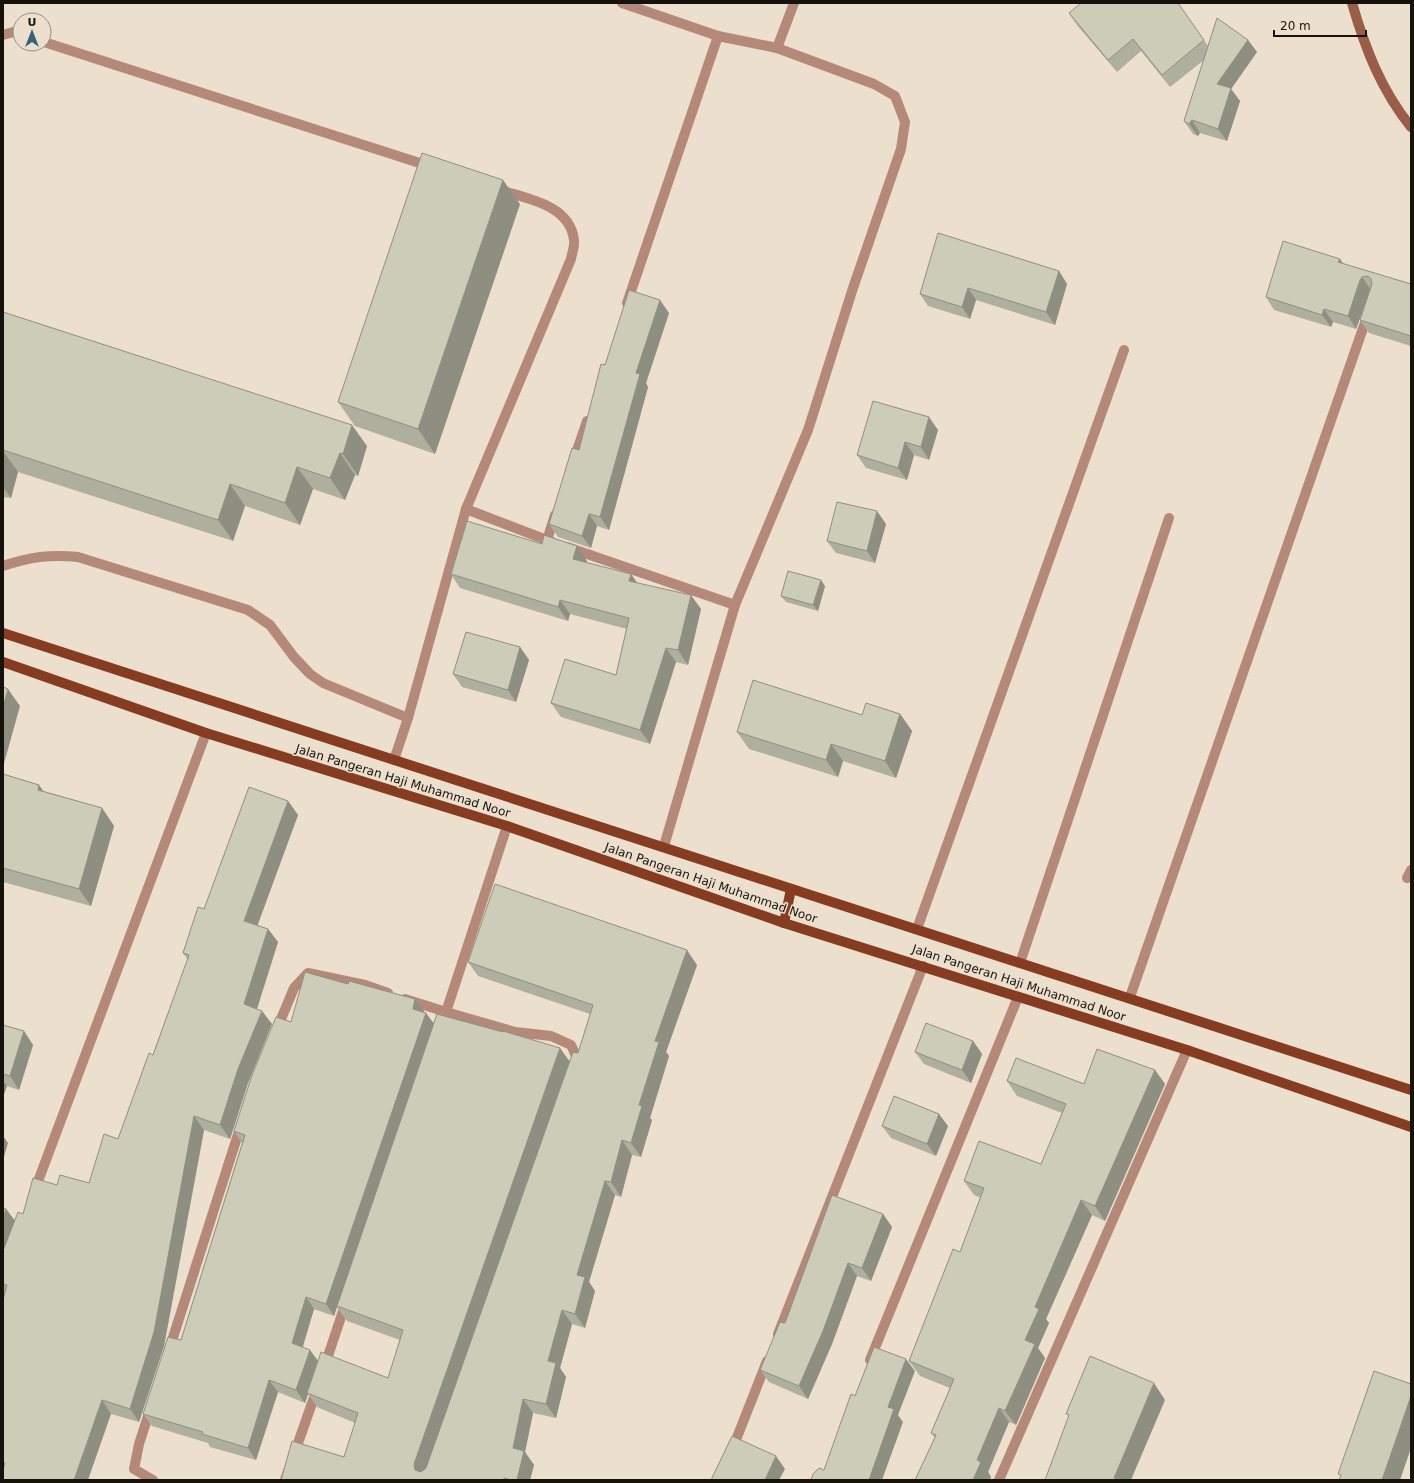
<svg xmlns="http://www.w3.org/2000/svg" width="1414" height="1483" font-family="'DejaVu Sans',sans-serif">
	<rect width="100%" height="100%" fill="#eddfce"/>
	<g fill="none" stroke-linecap="round" stroke-linejoin="round">
		<g stroke="#b48979" stroke-width="10">
			<polyline points="622,3 718,36 777,48 874,84 895,96 905,122 901,149 853,288 808,430 735,605 664,846"/>
			<polyline points="3,35 13,32 20,35"/>
			<polyline points="44,42 432,167"/>
			<polyline points="777,48 794,3"/>
			<polyline points="627,303 718,36"/>
			<polyline points="573,462 587,421"/>
			<polyline points="466,509 552,542"/>
			<polyline points="547,540 555,515"/>
			<polyline points="567,547 735,605"/>
			<path d="M3,566C29,557 51,554 78,557L248,610L270,625L294,657L310,674L323,683L408,718"/>
			<path d="M394,760L408,718L466,509L571,259C572,253 575,246 574,240C570,205 528,199 500,190"/>
		</g>
		<g stroke="#b48979" stroke-width="10">
			<polyline points="1407,878 1411,870"/>
			<polyline points="917,929 1124,350"/>
			<polyline points="1020,963 1169,518"/>
			<polyline points="1130,997 1368,314"/>
			<polyline points="405,999 446,1012 515,1032 551,1036 571,1045 578,1060 576,1065"/>
			<polyline points="444,1018 507,826"/>
			<polyline points="276,1031 294,988 308,973 365,985 388,993"/>
			<polyline points="34,1192 206,733"/>
			<polyline points="778,1334 923,966"/>
			<polyline points="169,1350 241,1125"/>
			<polyline points="870,1360 1018,997"/>
			<polyline points="324,1368 346,1302"/>
			<polyline points="151,1407 139,1444 134,1469 153,1480"/>
			<polyline points="732,1450 767,1361"/>
			<polyline points="285,1480 317,1389"/>
			<polyline points="999,1480 1187,1050"/>
		</g>
		<path stroke="#9a5d47" stroke-width="10" d="M1352,3C1365,48 1381,90 1411,127"/>
		<g stroke="#863c20" stroke-width="10">
			<path d="M3,633C472,786 942,936 1411,1090"/>
			<polyline points="3,662 206,733 507,826 784,923 1187,1050 1411,1127"/>
			<polyline points="784,923 791,889"/>
		</g>
	</g>
	<g fill="#afaf9e" fill-rule="evenodd">
		<polygon points="1178,3 1208,46 1248,40 1257,52 1231,89 1240,101 1227,141 1200,133 1198,136 1193,134 1184,121 1204,60 1170,87 1141,51 1117,72 1077,25 1069,13"/>
		<polygon points="520,204 435,454 355,426 338,402"/>
		<polygon points="1340,259 1343,264 1411,284 1411,346 1369,333 1360,320 1370,291 1356,329 1333,322 1331,327 1274,310 1266,297"/>
		<polygon points="1059,271 1067,284 1055,325 976,300 970,319 928,306 920,294"/>
		<polygon points="3,312 367,446 358,476 355,475 345,500 313,489 300,525 245,506 233,541 18,472 11,498 3,497"/>
		<polygon points="669,313 646,383 648,387 609,530 597,526 591,548 558,537 549,524 579,450 605,365"/>
		<polygon points="938,430 929,460 914,455 907,480 866,468 857,455"/>
		<polygon points="886,524 875,563 836,553 827,541"/>
		<polygon points="542,544 587,561 586,563 636,582 701,609 688,665 676,662 650,744 561,717 551,703 616,675 627,629 570,614 568,621 460,588 451,574"/>
		<polygon points="825,586 818,611 786,602 781,596"/>
		<polygon points="520,647 529,660 516,702 462,687 453,674"/>
		<polygon points="900,714 912,731 896,778 843,761 838,777 749,749 737,732 862,715"/>
		<polygon points="3,774 39,785 43,791 102,808 114,826 91,906 3,882"/>
		<polygon points="288,801 298,815 257,925 268,929 278,942 257,1009 272,1024 248,1083 230,1139 204,1130 164,1346 139,1422 111,1414 3,1480 3,1300 4,1294 3,1294 3,1208 6,1209 15,1221 57,1185 89,1183 118,1139 153,1055 188,960 183,953 204,909"/>
		<path d="M468,962L697,965L666,1052L669,1056L650,1118L652,1120L641,1157L632,1155L621,1197L615,1195L589,1282L595,1291L585,1328L572,1324L560,1368L566,1377L556,1418L533,1413L525,1452L534,1465L530,1480H281L344,1457L355,1423L317,1407L308,1394L305,1403L278,1392L256,1460L210,1447L208,1443L152,1426L143,1414L181,1340L242,1143L234,1131L291,1022L348,984L415,999L424,1012L434,1024L569,1061L578,1053L590,1014L478,976ZM337,1307L347,1321L400,1340L388,1378L318,1361L303,1347L314,1309L334,1316Z"/>
		<polygon points="3,1025 24,1031 33,1045 19,1090 7,1086 3,1097"/>
		<polygon points="973,1041 982,1054 971,1083 924,1064 915,1052"/>
		<polygon points="1155,1070 1165,1084 1105,1221 1092,1215 1046,1319 1049,1323 1038,1348 1045,1358 1016,1425 1009,1422 988,1472 991,1477 935,1438 931,1433 950,1388 920,1376 909,1361 960,1252 981,1198 974,1195 964,1181 1041,1164 1062,1113 1017,1096 1007,1081 1084,1084"/>
		<polygon points="882,1126 948,1126 936,1156 891,1138"/>
		<polygon points="883,1214 892,1227 871,1281 857,1276 832,1344 808,1399 769,1382 760,1370 785,1323"/>
	</g>
	<g fill="#8f8f81">
		<polygon points="1248,40 1257,52 1231,89 1240,101 1227,141 1218,129 1217,84"/>
		<polygon points="1192,120 1200,133 1198,136 1189,124"/>
		<polygon points="503,180 520,204 435,454 418,429"/>
		<polygon points="1340,259 1348,271 1338,262"/>
		<polygon points="1059,271 1067,284 1055,325 1046,312"/>
		<polygon points="1362,277 1371,290 1369,293 1356,329 1348,316 1360,280"/>
		<polygon points="968,288 976,300 970,319 962,307"/>
		<polygon points="660,300 669,313 646,383 648,387 609,530 600,517 636,373"/>
		<polygon points="1324,309 1333,322 1331,327 1322,315"/>
		<polygon points="929,417 938,430 929,460 921,447"/>
		<polygon points="352,425 367,446 358,476 343,454"/>
		<polygon points="905,442 914,455 907,480 898,468"/>
		<polygon points="3,451 18,472 11,498 3,487"/>
		<polygon points="340,453 355,475 345,500 330,478"/>
		<polygon points="297,467 313,489 300,525 285,503"/>
		<polygon points="230,484 245,506 233,541 218,520"/>
		<polygon points="877,511 886,524 875,563 867,551"/>
		<polygon points="589,514 597,526 591,548 582,536"/>
		<polygon points="577,546 587,561 583,573 573,559"/>
		<polygon points="631,574 641,588 629,581"/>
		<polygon points="821,580 825,586 818,611 813,605"/>
		<polygon points="691,595 701,609 688,665 678,650"/>
		<polygon points="560,600 570,614 568,621 558,607"/>
		<polygon points="520,647 529,660 516,702 508,690"/>
		<polygon points="666,648 676,662 650,744 640,730"/>
		<polygon points="8,689 20,706 3,767 3,707"/>
		<polygon points="900,714 912,731 896,778 885,761"/>
		<polygon points="831,744 843,761 838,777 826,760"/>
		<polygon points="39,785 51,803 38,790"/>
		<polygon points="288,801 298,815 254,935 244,921"/>
		<polygon points="102,808 114,826 91,906 79,889"/>
		<polygon points="268,929 278,942 254,1018 244,1004"/>
		<polygon points="687,950 697,965 666,1052 669,1056 650,1118 652,1120 641,1157 631,1143 639,1105 655,1041"/>
		<polygon points="415,999 424,1011 421,1021 413,1009"/>
		<polygon points="262,1011 272,1024 248,1083 230,1139 220,1125 238,1069"/>
		<polygon points="426,1013 435,1025 337,1306 337,1307 334,1316 326,1304"/>
		<polygon points="24,1031 33,1045 19,1090 10,1076"/>
		<polygon points="973,1041 982,1054 971,1083 962,1070"/>
		<polygon points="560,1048 570,1062 424,1480 415,1470 414,1464"/>
		<polygon points="1155,1070 1165,1084 1105,1221 1095,1206"/>
		<polygon points="3,1081 7,1086 3,1097"/>
		<polygon points="939,1114 948,1126 936,1156 927,1144"/>
		<polygon points="194,1116 204,1130 164,1346 139,1422 130,1409"/>
		<polygon points="3,1136 8,1143 3,1160"/>
		<polygon points="622,1140 632,1155 621,1197 611,1182"/>
		<polygon points="605,1181 615,1195 589,1282 595,1291 585,1328 575,1314 577,1275"/>
		<polygon points="1081,1200 1092,1215 1046,1319 1049,1323 1038,1348 1045,1358 1016,1425 1005,1411 1025,1340 1035,1307"/>
		<polygon points="6,1209 16,1222 3,1256 3,1217"/>
		<polygon points="883,1214 892,1227 871,1281 862,1268"/>
		<polygon points="848,1263 857,1276 832,1344 808,1399 799,1386"/>
		<polygon points="306,1297 314,1309 300,1355 292,1343"/>
		<polygon points="562,1310 572,1324 560,1368 566,1377 556,1418 546,1404 548,1361"/>
		<polygon points="310,1350 319,1362 307,1393 308,1394 305,1403 296,1390"/>
		<polygon points="906,1359 915,1371 898,1415 903,1422 882,1480 869,1480 888,1407"/>
		<polygon points="269,1380 278,1392 256,1460 248,1448"/>
		<polygon points="1154,1383 1165,1400 1131,1480 1116,1480 1114,1478"/>
		<polygon points="1411,1396 1411,1448 1400,1480 1382,1480"/>
		<polygon points="523,1399 533,1413 525,1452 534,1465 530,1480 517,1480 513,1448"/>
		<polygon points="102,1400 111,1414 88,1480 74,1480"/>
		<polygon points="999,1408 1009,1422 988,1472 991,1477 990,1480 973,1480 977,1460"/>
		<polygon points="776,1456 785,1469 779,1480 765,1480"/>
	</g>
	<g fill="#ccccb8" stroke="#8f8f81">
		<polygon points="1081,3 1178,3 1204,40 1162,75 1133,39 1108,60 1069,13"/>
		<polygon points="1217,18 1248,40 1217,84 1231,88 1218,129 1192,120 1189,124 1184,121"/>
		<polygon points="422,153 503,180 418,429 338,402"/>
		<polygon points="938,233 1059,271 1046,312 968,288 962,307 920,294"/>
		<polygon points="1283,241 1340,259 1338,262 1411,284 1411,336 1360,320 1372,284 1371,279 1368,276 1362,277 1360,280 1348,316 1324,309 1322,315 1266,297"/>
		<polygon points="629,290 660,300 636,373 640,374 600,517 589,514 582,536 549,524 572,448 579,450 601,364 605,365"/>
		<polygon points="3,312 352,425 343,454 340,453 330,478 297,467 285,503 230,484 218,520 3,450"/>
		<polygon points="873,401 929,417 921,447 905,442 898,468 857,455"/>
		<polygon points="837,502 877,511 867,551 827,541"/>
		<polygon points="467,521 542,544 544,535 577,546 573,559 631,574 629,581 691,595 678,650 666,648 640,730 551,703 565,659 616,675 629,618 560,600 558,607 451,574"/>
		<polygon points="788,571 821,580 813,605 781,596"/>
		<polygon points="466,632 520,647 508,690 453,674"/>
		<polygon points="753,680 862,715 866,703 900,714 885,761 831,744 826,760 737,732"/>
		<polygon points="3,687 8,689 3,707"/>
		<polygon points="3,774 39,785 38,790 102,808 79,889 3,868"/>
		<polygon points="249,787 288,801 244,921 268,929 244,1004 262,1011 238,1069 220,1125 194,1116 154,1332 130,1409 102,1400 74,1480 3,1480 3,1470 5,1463 3,1462 3,1300 7,1285 3,1284 3,1251 18,1212 23,1214 33,1178 57,1185 60,1175 89,1183 104,1134 118,1139 149,1053 153,1055 189,955 183,953 198,907 204,909"/>
		<polygon points="495,884 687,950 655,1041 659,1042 639,1105 642,1106 631,1143 622,1140 611,1182 605,1181 577,1275 585,1277 575,1314 562,1310 548,1361 556,1363 546,1404 523,1399 513,1448 524,1451 517,1480 511,1480 504,1478 504,1480 281,1480 292,1441 344,1457 358,1413 307,1393 321,1352 388,1378 403,1330 337,1306 437,1014 503,1032 503,1031 560,1048 414,1464 415,1470 421,1472 426,1468 573,1052 578,1053 593,1005 468,962"/>
		<polygon points="305,972 348,984 349,981 415,999 413,1009 426,1013 326,1304 306,1297 292,1343 310,1350 296,1390 269,1380 248,1448 202,1434 203,1432 143,1414 168,1337 181,1340 245,1135 234,1131 252,1075 276,1017 291,1022"/>
		<polygon points="926,1023 973,1041 962,1070 915,1052"/>
		<polygon points="3,1025 24,1031 10,1076 3,1074"/>
		<polygon points="1097,1049 1155,1070 1095,1206 1081,1200 1035,1307 1039,1309 1025,1340 1035,1344 1005,1411 999,1408 977,1460 981,1462 973,1480 915,1480 936,1435 931,1433 954,1379 909,1361 953,1249 960,1252 984,1188 964,1181 979,1141 1041,1164 1066,1104 1007,1081 1016,1058 1084,1084"/>
		<polygon points="894,1096 939,1114 927,1144 882,1126"/>
		<polygon points="832,1195 883,1214 862,1268 848,1263 823,1331 799,1386 760,1370 780,1322 785,1323"/>
		<polygon points="3,1208 6,1209 3,1217"/>
		<polygon points="874,1347 906,1359 888,1407 894,1409 869,1480 811,1480 813,1474 819,1468 824,1470 851,1394 855,1396"/>
		<polygon points="1090,1356 1154,1383 1114,1478 1120,1480 1045,1480 1069,1415 1066,1414"/>
		<polygon points="1374,1371 1411,1384 1411,1396 1382,1480 1339,1480 1341,1475 1338,1474"/>
		<polygon points="732,1436 776,1456 765,1480 711,1480"/>
	</g>
	<g text-anchor="middle" dominant-baseline="central" stroke-width="3" stroke-linejoin="round" paint-order="stroke">
		<g font-size="12" fill="#16120c" stroke="#eddfce">
			<text transform="translate(403 781) rotate(17)">Jalan Pangeran Haji Muhammad Noor</text>
			<text transform="translate(711 883) rotate(19)">Jalan Pangeran Haji Muhammad Noor</text>
			<text transform="translate(1019 983) rotate(18)">Jalan Pangeran Haji Muhammad Noor</text>
		</g>
	</g>
	<rect width="1414" height="1483" fill="none" stroke="#16120c" stroke-width="8"/>
	<g transform="translate(32 32)"><circle r="19" fill="#eddfce" stroke="#978d80"/>
	<path d="M0-3L7 15L0 10L-7 15Z" fill="#326381"/>
	<text y="-6" font-size="11" font-weight="bold" text-anchor="middle" fill="#16120c">U</text>
	</g>
	<path d="M1274 30v6h92v-6" fill="none" stroke="#16120c" stroke-width="2"/>
	<text x="1280" y="30" font-size="12" fill="#16120c" stroke="#eddfce" stroke-width="3" paint-order="stroke">20 m</text>
</svg>
